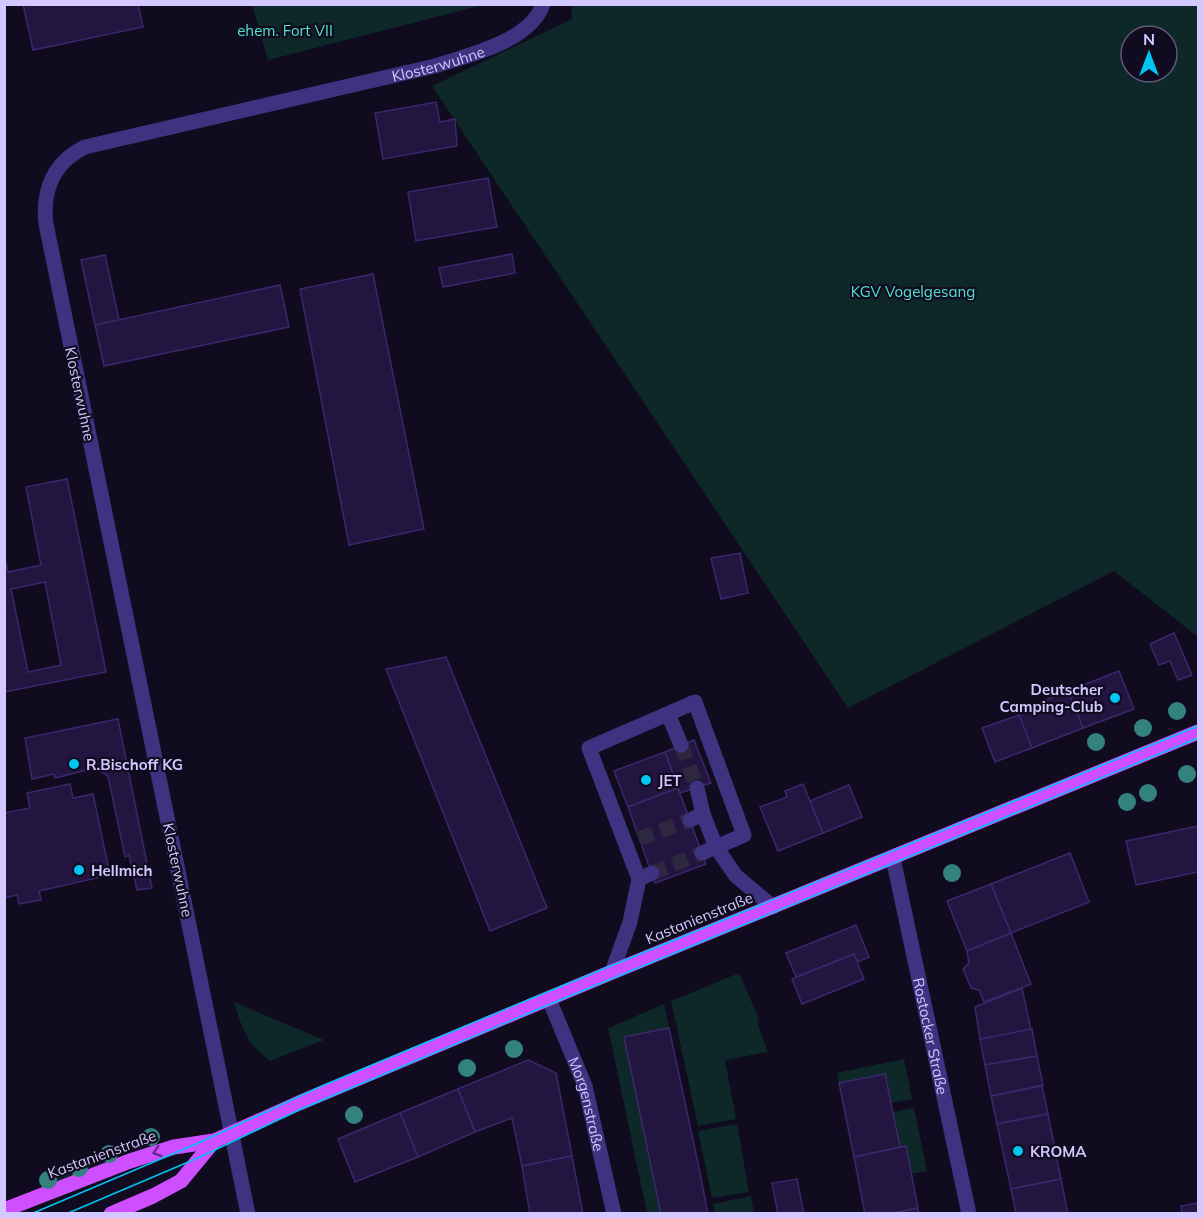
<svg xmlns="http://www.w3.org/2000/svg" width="1203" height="1218" font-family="Mulish,sans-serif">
	<rect width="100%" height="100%" fill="#100b1e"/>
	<g fill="#0e2728" fill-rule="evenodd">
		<polygon points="252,4 483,4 483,5 268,60"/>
		<path d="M571,5H1198V637L1114,571L848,708L432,86L572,19ZM1131,36H1167V72H1131Z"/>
		<polygon points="739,973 759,1019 757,1022 768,1052 725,1060 736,1119 698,1126 671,1001"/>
		<polygon points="234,1002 324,1040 270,1061 250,1043 239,1019"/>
		<polygon points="664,1004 669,1028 624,1038 661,1213 647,1213 608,1028"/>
		<polygon points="904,1059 912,1099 891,1103 885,1074 839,1083 837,1073"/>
		<polygon points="914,1108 927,1171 911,1174 906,1147 900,1147 893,1112"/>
		<polygon points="737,1124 749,1192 712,1198 698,1131"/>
		<polygon points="154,1131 159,1138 46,1186 43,1178"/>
		<polygon points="751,1196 754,1213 715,1213 713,1204"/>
	</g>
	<g fill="#221640" stroke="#3b276d" stroke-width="1.5" fill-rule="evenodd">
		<polygon points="23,4 138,4 143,27 33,50"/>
		<polygon points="436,102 440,122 455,119 457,146 383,159 375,113"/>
		<polygon points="488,178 497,227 416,241 408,192"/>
		<polygon points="512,254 515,273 443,287 439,268"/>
		<polygon points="105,255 119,320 95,325 81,260"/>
		<polygon points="373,274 424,529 349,545 300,289"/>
		<polygon points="280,285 289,327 104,366 95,325"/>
		<path d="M67,479L106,672L4,692V555L8,572L41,565L26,487ZM45,582L61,665L28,672L11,589Z"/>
		<polygon points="740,553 748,593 721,599 711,558"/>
		<polygon points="1174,633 1192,675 1178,680 1170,661 1159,665 1150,644"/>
		<polygon points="446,657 547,908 490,931 386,669"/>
		<polygon points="1119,671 1134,709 1083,728 1068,691"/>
		<polygon points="1068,691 1083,728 1032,748 1017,711"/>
		<polygon points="1019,715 1032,748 995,762 982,728"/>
		<polygon points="118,719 152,888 137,890 129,855 125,857 108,776 95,768 55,778 54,774 32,779 25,738"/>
		<polygon points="694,740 711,783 680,793 665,752"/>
		<polygon points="665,752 678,788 628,807 614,771"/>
		<polygon points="70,784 73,798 93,794 110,875 39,891 41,900 19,904 17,895 4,898 4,813 30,808 27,793"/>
		<polygon points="803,784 823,833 778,851 760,807 787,797 785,791"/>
		<polygon points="849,785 862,817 823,833 810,801"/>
		<polygon points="678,788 706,864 655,883 628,807"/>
		<polygon points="1198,826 1198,872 1136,885 1126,841"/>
		<polygon points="1070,853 1089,902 1011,933 991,884"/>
		<polygon points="991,884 1011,933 967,951 947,901"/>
		<polygon points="856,925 869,957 857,962 854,954 796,977 786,953"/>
		<polygon points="1011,933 1031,984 984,1002 979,990 971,988 963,969 969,963 967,951"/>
		<polygon points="854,954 864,979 802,1004 792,979"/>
		<polygon points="1022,988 1031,1030 980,1039 975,1007"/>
		<polygon points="669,1028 699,1168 708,1214 661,1214 624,1037"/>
		<polygon points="1032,1029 1037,1056 985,1065 980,1039"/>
		<polygon points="1037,1056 1043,1085 991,1096 985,1065"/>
		<polygon points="528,1060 556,1073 572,1156 522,1166 512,1118 475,1132 458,1089"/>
		<polygon points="885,1074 900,1147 854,1157 839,1083"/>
		<polygon points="1042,1086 1048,1114 997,1124 991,1096"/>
		<polygon points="458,1089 475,1132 418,1157 400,1113"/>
		<polygon points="400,1113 418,1157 355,1182 338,1139"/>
		<polygon points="1048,1114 1061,1179 1011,1189 997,1124"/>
		<polygon points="906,1146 918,1208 889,1214 865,1214 854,1157"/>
		<polygon points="572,1156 583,1214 530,1214 522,1166"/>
		<polygon points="797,1179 804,1214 778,1214 772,1183"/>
		<polygon points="1061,1179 1068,1214 1016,1214 1011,1189"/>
		<polygon points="1198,1203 1198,1214 1182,1214 1181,1206"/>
		<polygon points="918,1208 919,1214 889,1214"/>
	</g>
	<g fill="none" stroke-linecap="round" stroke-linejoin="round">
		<g stroke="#2d2740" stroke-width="15" stroke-dasharray="15 8" stroke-linecap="butt">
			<polyline points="681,745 697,788"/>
			<polyline points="639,839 690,820"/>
			<polyline points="652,873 702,853"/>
		</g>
		<g stroke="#3d3380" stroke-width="15">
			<polyline points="668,714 681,745"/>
			<polyline points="697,788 703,814"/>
			<polyline points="702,853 716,847 736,876 773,907"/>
			<path id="s1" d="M893,858L969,1214"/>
			<polyline points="639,879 589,748 695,702 744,835 716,847 703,814 690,820"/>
			<polyline points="612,972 630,922 639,879 652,873"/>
			<path id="s2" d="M549,999L585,1086L614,1214"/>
			<path id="s3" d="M248,1214L46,224C42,190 54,162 85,147L435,66C469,55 531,41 543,4"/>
		</g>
		<g stroke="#cd4fff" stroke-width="15">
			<polyline points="4,1210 130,1161 174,1147 214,1141 299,1103 612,972 1198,732"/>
			<polyline points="111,1214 153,1196 181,1181 214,1141"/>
		</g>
		<g stroke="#00c5f3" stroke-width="1.5">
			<polyline points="31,1214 196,1144 322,1086 535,997 1198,726"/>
			<polyline points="66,1214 200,1157 301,1109 555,1002 1198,738"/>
		</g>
	</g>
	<g fill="#33827e">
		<circle cx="1177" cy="711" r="9"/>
		<circle cx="1143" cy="728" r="9"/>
		<circle cx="1096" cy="742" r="9"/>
		<circle cx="1187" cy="774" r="9"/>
		<circle cx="1148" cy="793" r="9"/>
		<circle cx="1127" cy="802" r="9"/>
		<circle cx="952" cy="873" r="9"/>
		<circle cx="514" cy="1049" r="9"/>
		<circle cx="467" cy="1068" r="9"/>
		<circle cx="354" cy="1115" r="9"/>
		<circle cx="151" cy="1137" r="9"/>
		<circle cx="109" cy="1154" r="9"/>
		<circle cx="79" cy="1168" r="9"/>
		<circle cx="48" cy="1180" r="9"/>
	</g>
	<defs><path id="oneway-chevron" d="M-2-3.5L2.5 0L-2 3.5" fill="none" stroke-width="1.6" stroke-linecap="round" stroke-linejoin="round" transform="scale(1.5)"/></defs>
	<use stroke="#652a83" href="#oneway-chevron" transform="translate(157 1152) rotate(163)"/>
	<g fill="#00c5f3" stroke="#100b1e" stroke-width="2">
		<circle cx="1115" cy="698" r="6"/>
		<circle cx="74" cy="764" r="6"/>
		<circle cx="646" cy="780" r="6"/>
		<circle cx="79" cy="870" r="6"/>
		<circle cx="1018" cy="1151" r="6"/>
	</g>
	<g text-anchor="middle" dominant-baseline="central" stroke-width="4.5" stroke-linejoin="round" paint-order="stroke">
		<g font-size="15" fill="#4fe4cc" stroke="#100b1e">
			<text x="285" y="30">ehem. Fort VII</text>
			<text x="913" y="291">KGV Vogelgesang</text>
		</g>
		<g font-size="15" fill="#d3c8ff" stroke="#100b1e">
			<text stroke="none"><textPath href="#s3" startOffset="1466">Klosterwuhne</textPath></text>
			<text transform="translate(80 394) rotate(78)">Klosterwuhne</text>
			<text transform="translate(178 870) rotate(78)">Klosterwuhne</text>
			<text transform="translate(699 918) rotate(-22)">Kastanienstraße</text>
			<text stroke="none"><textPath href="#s1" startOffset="182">Rostocker Straße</textPath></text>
			<text stroke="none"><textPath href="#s2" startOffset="112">Morgenstraße</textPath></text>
			<text transform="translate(102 1154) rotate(-20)">Kastanienstraße</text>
		</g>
		<g font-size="15" font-weight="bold" fill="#d3c8ff" stroke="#100b1e" text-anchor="start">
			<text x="1103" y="689" text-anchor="end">Deutscher<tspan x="1103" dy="17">Camping-Club</tspan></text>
			<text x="86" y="764">R.Bischoff KG</text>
			<text x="658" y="780">JET</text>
			<text x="91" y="870">Hellmich</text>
			<text x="1030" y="1151">KROMA</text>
		</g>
	</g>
	<rect width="1203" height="1218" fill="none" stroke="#d3c8ff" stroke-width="12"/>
	<g transform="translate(1149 54)"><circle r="28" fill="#100b1e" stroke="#5e5778" stroke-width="1.5"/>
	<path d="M0-4.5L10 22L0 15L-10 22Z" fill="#00c5f3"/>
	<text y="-9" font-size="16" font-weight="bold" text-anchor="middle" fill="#d3c8ff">N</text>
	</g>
</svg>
